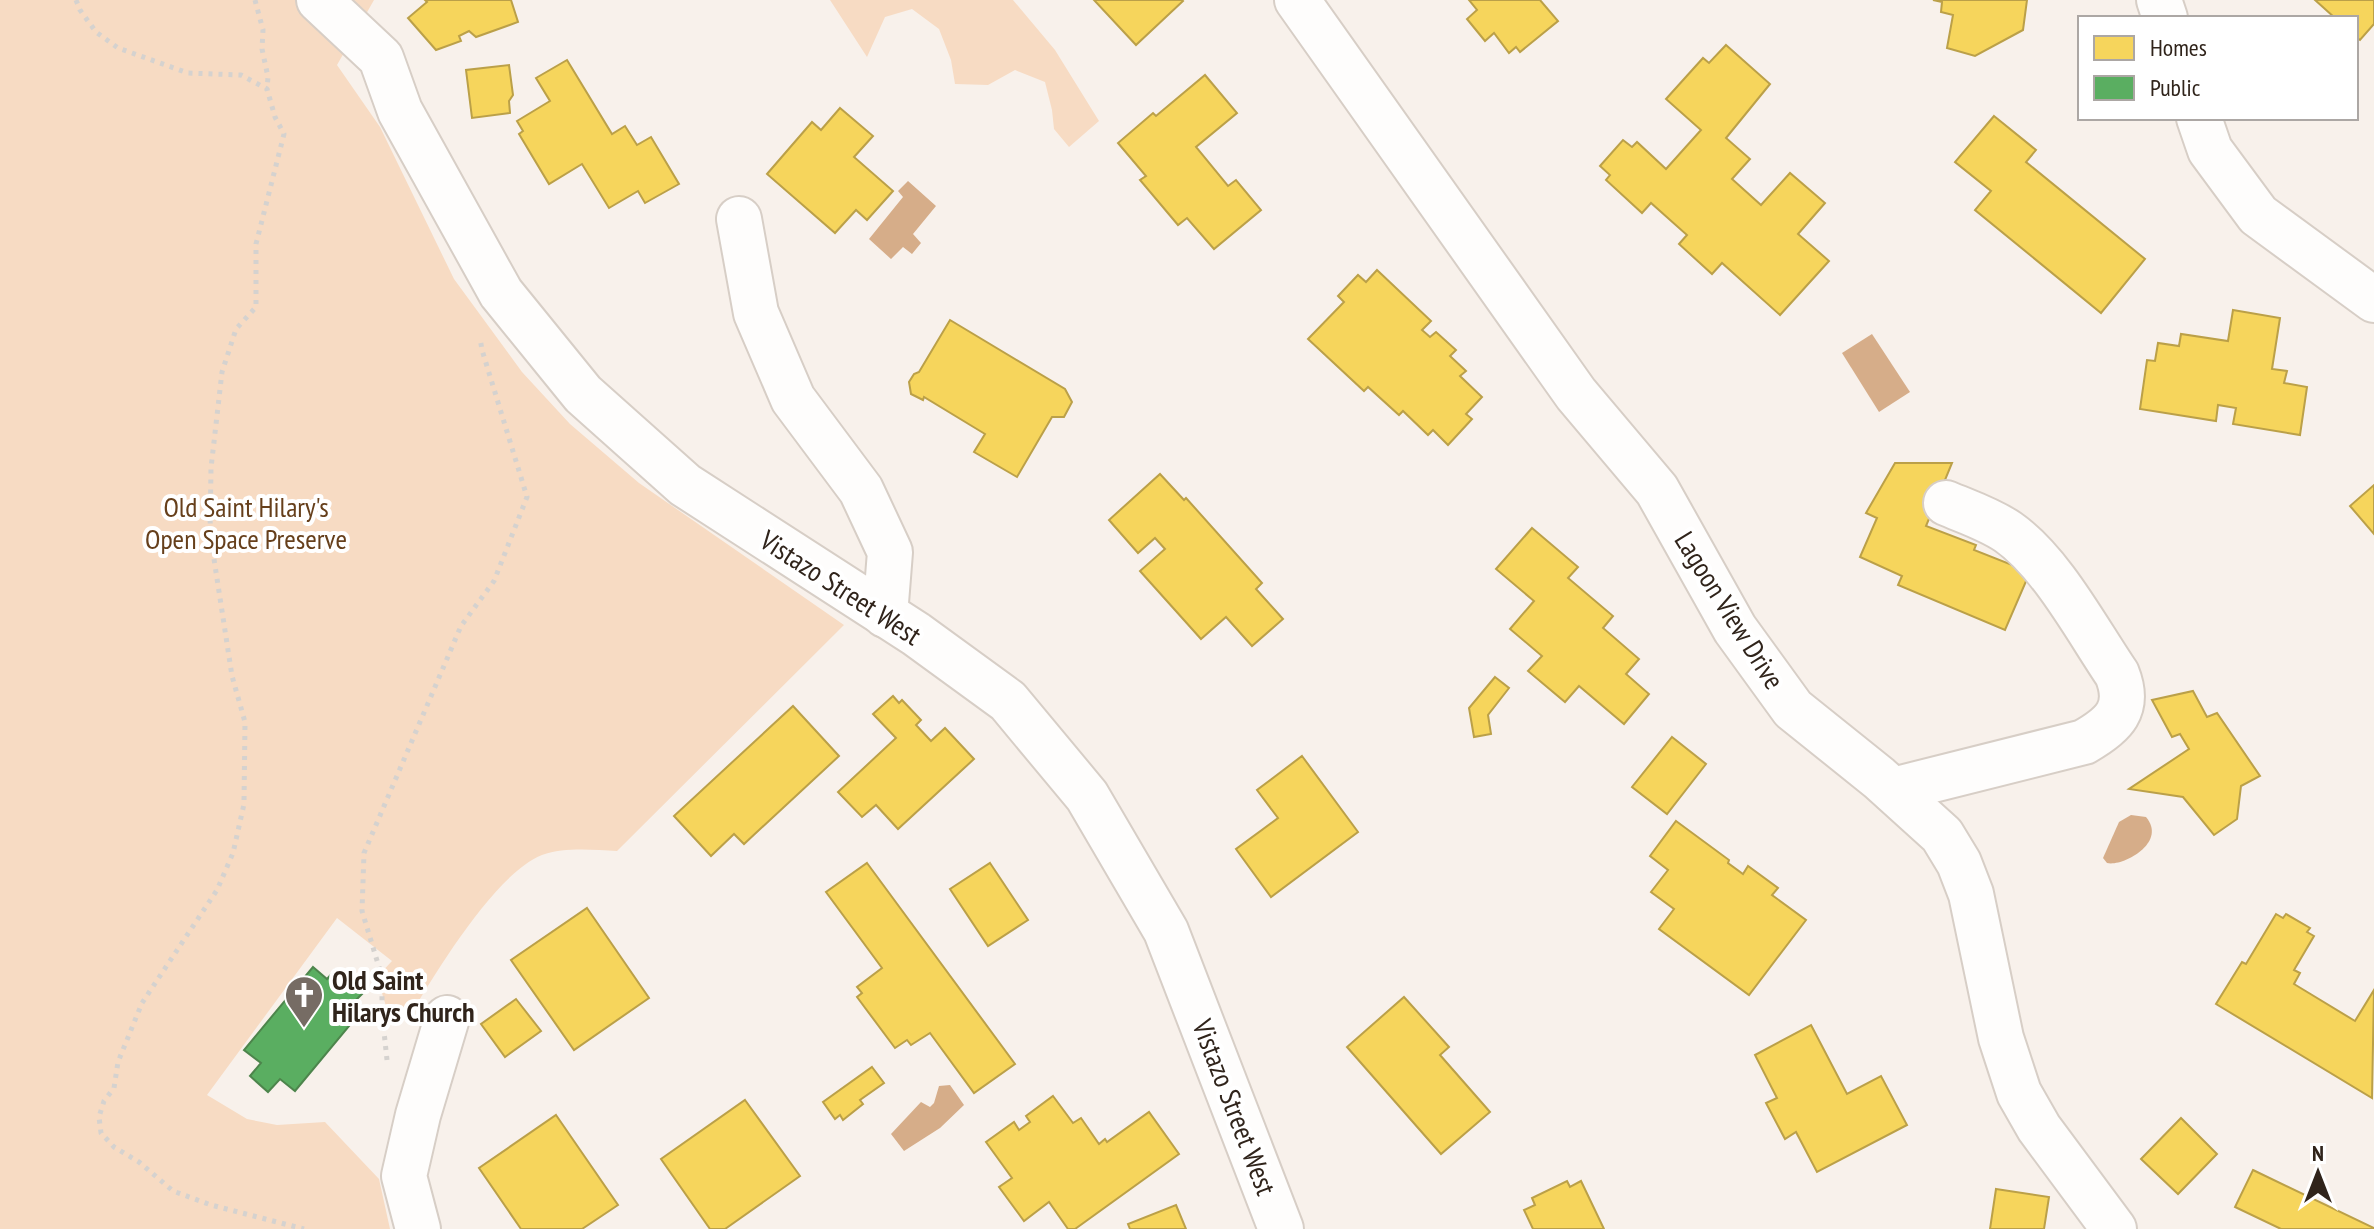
<svg xmlns="http://www.w3.org/2000/svg" width="2374" height="1229" font-family="'PT Sans Narrow',sans-serif">
	<rect width="100%" height="100%" fill="#f8f1eb"/>
	<g fill="#f7dbc3">
		<path d="M0,0H374L337,65L380,127L454,279L522,372L570,424L639,483L844,625L617,851C593,850 565,847 542,855C496,873 438,969 412,1012L386,1006L377,977L392,961L337,918L207,1095L247,1119L277,1125L325,1122L379,1179L390,1229H0Z"/>
		<polygon points="830,0 1013,0 1055,50 1099,121 1069,147 1054,129 1052,110 1045,82 1015,70 988,85 955,84 951,60 939,29 912,9 885,17 867,57"/>
	</g>
	<g fill="#d6ad89">
		<polygon points="908,181 936,206 913,234 921,243 912,254 903,247 891,259 869,239 903,197 898,191"/>
		<polygon points="1872,334 1910,392 1879,412 1842,353"/>
		<path d="M2131,815L2146,817C2168,843 2122,867 2107,863L2103,858L2119,822Z"/>
		<polygon points="950,1085 964,1105 940,1128 904,1151 891,1134 921,1102 930,1107 934,1103 939,1086"/>
	</g>
	<g fill="#f6d55c" stroke="#bba048" stroke-width="2">
		<polygon points="425,0 511,0 518,22 476,37 469,31 459,36 461,41 436,50 408,18 427,2"/>
		<polygon points="1094,0 1182,0 1183,1 1136,45"/>
		<polygon points="1469,0 1540,0 1558,21 1520,52 1516,47 1509,53 1494,33 1485,41 1467,19 1477,10"/>
		<polygon points="1933,0 2027,0 2023,30 1975,56 1947,48 1953,15 1941,12 1942,2"/>
		<polygon points="2315,0 2374,0 2374,24 2360,40 2356,37 2356,18 2335,18"/>
		<polygon points="1726,45 1770,84 1726,138 1750,159 1732,179 1761,205 1790,173 1825,203 1798,234 1829,261 1780,315 1722,263 1712,274 1679,244 1687,235 1651,203 1642,213 1606,180 1610,175 1600,166 1623,140 1632,147 1637,142 1666,169 1701,130 1666,99 1703,58 1709,63"/>
		<polygon points="567,60 612,134 625,126 637,145 651,137 679,184 645,203 638,191 609,208 582,164 549,184 519,134 523,131 517,121 550,101 536,78"/>
		<polygon points="509,65 513,95 509,101 510,113 472,118 466,70"/>
		<polygon points="1205,75 1237,113 1196,147 1228,186 1236,180 1261,210 1214,249 1187,218 1178,225 1140,180 1146,176 1118,143 1153,113 1156,116"/>
		<polygon points="840,108 873,136 854,157 893,191 867,220 856,210 835,233 767,174 812,122 821,130"/>
		<polygon points="1994,116 2036,150 2026,162 2145,259 2101,313 1975,210 1991,191 1955,162"/>
		<polygon points="1377,270 1431,321 1422,330 1430,337 1436,332 1456,350 1450,356 1466,371 1460,376 1482,397 1466,414 1472,419 1448,445 1433,430 1428,435 1403,411 1399,415 1368,387 1364,391 1308,339 1344,302 1338,296 1358,275 1366,282"/>
		<polygon points="2233,310 2280,318 2272,369 2287,371 2284,383 2307,387 2300,435 2233,424 2236,408 2218,405 2216,421 2140,409 2147,360 2155,361 2158,343 2179,346 2181,334 2228,341"/>
		<polygon points="950,320 1065,389 1072,402 1064,417 1052,417 1017,477 974,452 985,434 924,397 923,400 911,394 909,382 914,374 919,372"/>
		<polygon points="1895,463 1952,463 1926,526 1976,545 1974,550 2030,572 2005,630 1898,585 1902,576 1860,557 1877,518 1866,513"/>
		<polygon points="1160,474 1184,500 1186,498 1262,583 1256,589 1283,619 1252,646 1226,617 1201,639 1140,571 1165,549 1155,538 1138,553 1109,520"/>
		<polygon points="2374,485 2374,534 2350,506"/>
		<polygon points="1532,528 1578,567 1568,578 1613,616 1603,628 1639,659 1626,674 1649,694 1624,724 1579,686 1565,702 1528,671 1542,656 1510,629 1534,601 1496,569"/>
		<polygon points="1495,677 1509,688 1488,715 1491,734 1474,737 1469,708"/>
		<polygon points="2193,691 2207,717 2217,713 2260,776 2241,786 2237,819 2214,835 2183,797 2129,789 2189,749 2180,734 2172,737 2152,700"/>
		<polygon points="893,696 899,703 902,700 921,720 916,725 931,741 945,728 974,759 898,829 876,805 862,817 838,792 896,738 873,714"/>
		<polygon points="793,706 839,756 744,844 734,834 711,856 674,816"/>
		<polygon points="1672,737 1706,764 1667,814 1632,787"/>
		<polygon points="1302,756 1358,832 1271,897 1236,849 1278,818 1257,790"/>
		<polygon points="1676,821 1729,860 1728,863 1743,874 1748,866 1778,888 1772,895 1806,920 1749,995 1659,929 1674,909 1651,892 1668,870 1650,856"/>
		<polygon points="867,863 1015,1064 974,1093 930,1033 911,1045 907,1040 895,1048 857,997 862,993 857,987 882,968 826,892"/>
		<polygon points="990,863 1028,920 988,946 950,889"/>
		<polygon points="587,908 649,998 574,1050 511,960"/>
		<polygon points="2276,914 2283,918 2286,914 2310,928 2307,932 2314,936 2294,970 2300,973 2294,984 2355,1021 2374,990 2372,1098 2216,1004 2242,962 2246,964"/>
		<polygon points="1404,997 1449,1047 1440,1055 1490,1112 1441,1154 1347,1047"/>
		<polygon points="516,999 541,1031 505,1057 481,1024"/>
		<polygon points="1811,1025 1847,1094 1881,1076 1907,1125 1817,1172 1796,1132 1785,1139 1766,1103 1777,1098 1755,1055"/>
		<polygon points="872,1067 884,1083 860,1100 863,1104 843,1120 840,1115 835,1119 823,1102"/>
		<polygon points="1053,1096 1073,1123 1081,1118 1099,1144 1105,1139 1107,1142 1149,1112 1179,1154 1075,1229 1068,1229 1049,1202 1024,1221 999,1187 1012,1178 986,1142 1014,1122 1019,1130 1030,1122 1026,1116"/>
		<polygon points="745,1100 800,1176 725,1229 710,1229 661,1159"/>
		<polygon points="556,1115 618,1205 582,1229 521,1229 479,1168"/>
		<polygon points="2181,1118 2217,1154 2178,1194 2141,1159"/>
		<polygon points="2253,1170 2374,1228 2374,1229 2281,1229 2235,1207"/>
		<polygon points="1567,1181 1570,1187 1581,1181 1604,1229 1533,1229 1524,1210 1535,1205 1532,1198"/>
		<polygon points="1996,1189 2049,1197 2044,1229 1990,1229"/>
		<polygon points="1176,1205 1186,1229 1130,1229 1128,1224"/>
	</g>
	<polygon fill="#5aae61" stroke="#4d854c" stroke-width="2" points="313,967 327,979 335,970 363,993 355,1001 364,1008 295,1091 280,1079 268,1092 250,1076 261,1063 244,1050"/>
	<g fill="none" stroke-linecap="round" stroke-linejoin="round">
		<g stroke="#d7cec6" stroke-width="48">
			<g id="minor">
				<polyline points="319,0 381,58 400,111 501,293 583,394 685,485 916,634 1008,701 1087,796 1166,931 1281,1229"/>
				<polyline points="1297,0 1576,394 1657,490 1735,629 1793,709 1879,778 1942,835 1959,863 1971,894 2001,1038 2019,1093 2039,1128 2114,1229"/>
				<polyline points="2159,0 2165,18"/>
				<polyline points="2199,118 2210,150 2258,215 2374,300"/>
				<polyline points="739,219 756,313 793,399 861,490 890,552 885,615"/>
				<path d="M1893,790L2084,742C2114,725 2131,709 2117,674C2087,630 2052,563 2008,532C1989,519 1967,512 1946,503"/>
				<polyline points="418,1229 404,1176 418,1115 447,1018"/>
			</g>
		</g>
		<g stroke="#d5d2cf" stroke-width="5" stroke-dasharray="4 6" stroke-linecap="butt">
			<polyline points="76,0 80,10 96,32 118,48 188,73 241,75 267,89 275,117 284,134 256,244 256,307 236,329 222,372 211,468 210,533 232,676 245,722 244,804 233,853 217,890 142,1003 118,1062 114,1088 104,1101 99,1117 101,1133 114,1147 139,1162 173,1191 211,1205 304,1229"/>
			<polyline points="255,0 263,30 262,49 268,77 267,89"/>
			<polyline points="387,1060 382,1013 382,977 362,911 364,853 461,626 494,581 527,497 482,350 480,338"/>
		</g>
		<use href="#minor" stroke="#fefdfc" stroke-width="44"/>
	</g>
	<defs>
		<g id="church-pin" transform="scale(2)"><path d="M0 17L-7.5 6A9.5 9.5 0 1 1 7.5 6Z" fill="#766c64" stroke="#fff"/><path d="M-1.2-6h2.4v3.5h3.3v2.4h-3.3V6h-2.4V-.1h-3.3v-2.4h3.3Z" fill="#fff"/></g>
	</defs>
	<g fill-rule="evenodd">
		<use href="#church-pin" x="304" y="995"/>
	</g>
	<g text-anchor="middle" dominant-baseline="central" stroke-width="8" stroke-linejoin="round" paint-order="stroke">
		<g font-size="28" fill="#663f1b" stroke="#fff">
			<text x="246" y="506">Old Saint Hilary's<tspan x="246" dy="32">Open Space Preserve</tspan></text>
		</g>
		<g font-size="28" fill="#30241b" stroke="#fff">
			<text transform="translate(841 587) rotate(33)">Vistazo Street West</text>
			<text transform="translate(1730 610) rotate(58)">Lagoon View Drive</text>
			<text transform="translate(1235 1107) rotate(69)">Vistazo Street West</text>
		</g>
		<g font-size="28" font-weight="bold" fill="#30241b" stroke="#fff" text-anchor="start">
			<text x="332" y="979">Old Saint<tspan x="332" dy="32">Hilarys Church</tspan></text>
		</g>
	</g>
	<rect x="2078" y="16" width="280" height="104" fill="#ffffff" stroke="#aca7a4" stroke-width="2"/>
	<rect x="2094" y="36" width="40" height="24" fill="#f6d55c" stroke="#aca7a4" stroke-width="2"/>
	<text x="2150" y="56" font-size="24" fill="#30241b">Homes</text>
	<rect x="2094" y="76" width="40" height="24" fill="#5aae61" stroke="#aca7a4" stroke-width="2"/>
	<text x="2150" y="96" font-size="24" fill="#30241b">Public</text>
	<g transform="translate(2318 1173)" stroke="#ffffff" stroke-width="6" paint-order="stroke">
	<path d="M0-6L14 30L0 20L-14 30Z" fill="#30241b"/>
	<text y="-12" font-size="22" font-weight="bold" text-anchor="middle" fill="#30241b">N</text>
	</g>
</svg>
